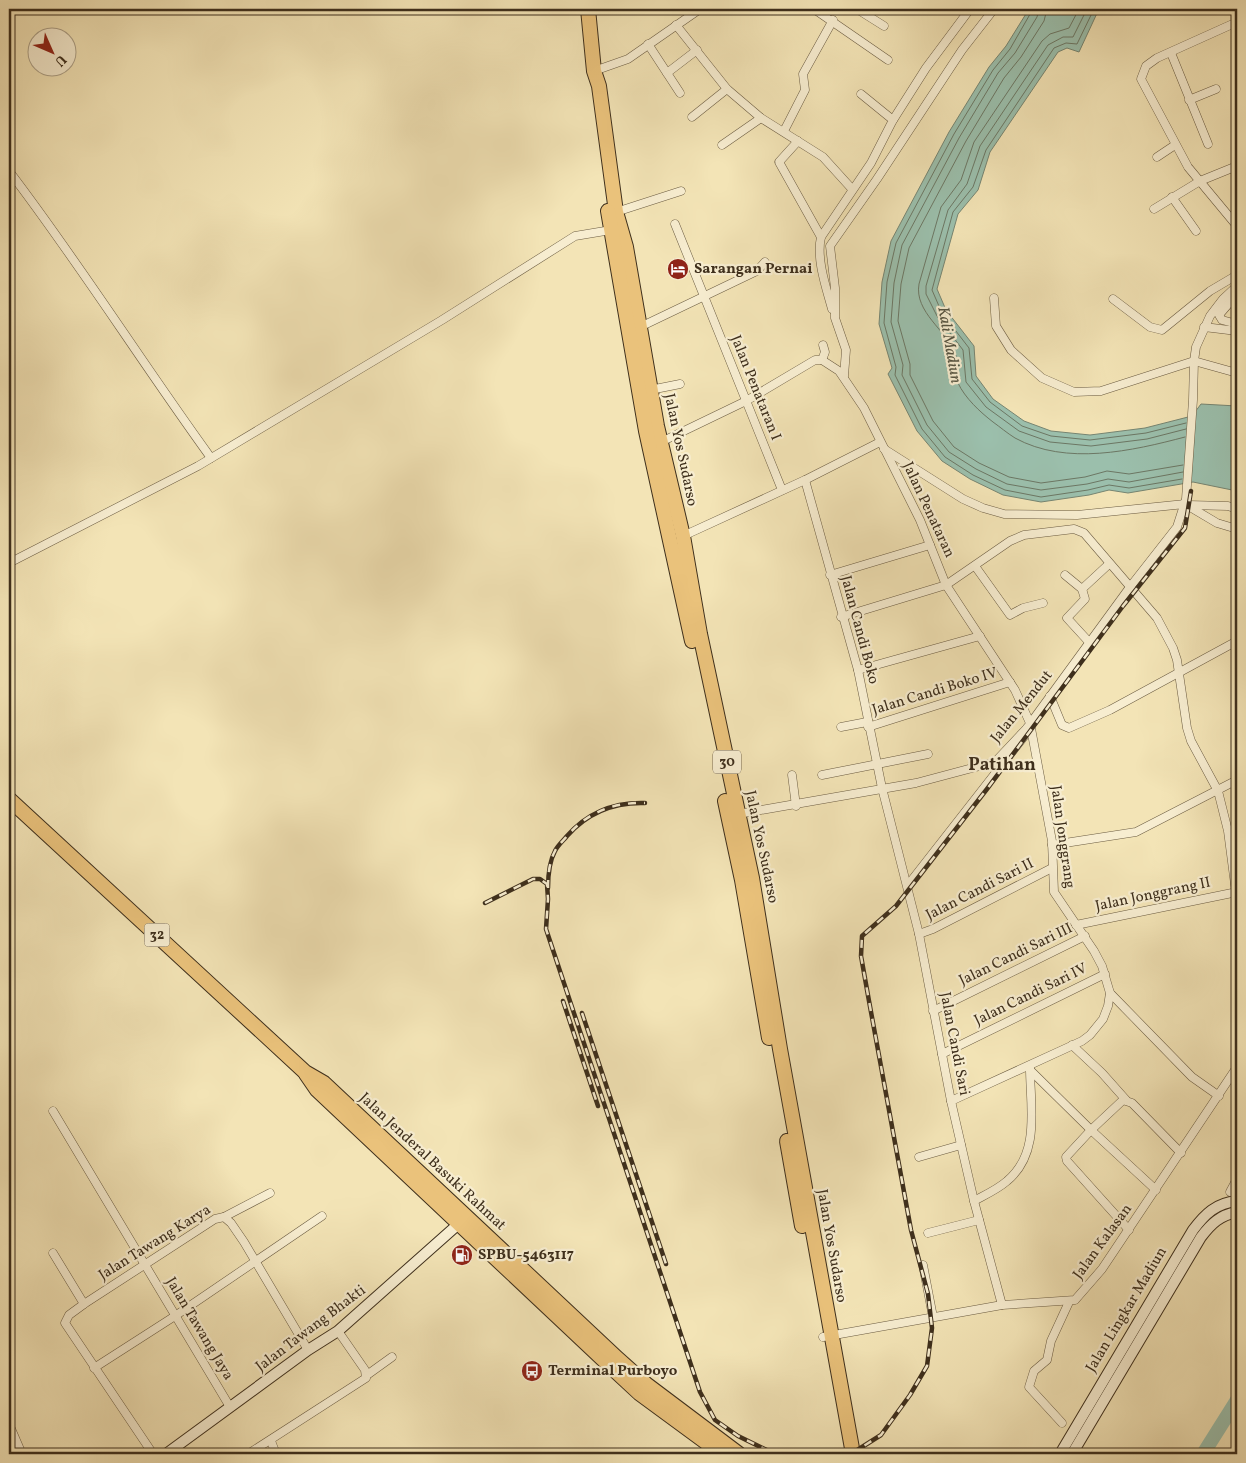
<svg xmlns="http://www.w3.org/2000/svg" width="1246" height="1463" font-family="Vollkorn,serif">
	<rect width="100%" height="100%" fill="#f3e4b6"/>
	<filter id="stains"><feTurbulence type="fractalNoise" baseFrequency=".004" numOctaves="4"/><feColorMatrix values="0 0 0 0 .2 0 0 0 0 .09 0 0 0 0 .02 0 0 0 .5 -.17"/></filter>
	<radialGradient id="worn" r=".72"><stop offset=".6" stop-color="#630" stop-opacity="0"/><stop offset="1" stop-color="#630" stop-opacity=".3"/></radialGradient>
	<polygon fill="#9bbfac" stroke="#768572" points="1029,9 1099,9 1079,52 1067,48 1058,52 990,152 978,190 958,214 937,289 946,310 974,346 976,376 993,399 1024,421 1051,431 1090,435 1145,428 1192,416 1201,404 1237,406 1237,491 1193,482 1128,493 1109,490 1089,495 1041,502 1003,495 970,479 942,461 917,431 888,374 892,368 879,324 882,282 891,241 949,132 989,67 1006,46"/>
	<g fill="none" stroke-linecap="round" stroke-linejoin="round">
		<g stroke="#6c7764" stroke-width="1">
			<polyline points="1033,9 1010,49 993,70 954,134 896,243 887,282 884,323 896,367 895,375 922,429 945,457 973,475 1005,490 1041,497 1088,490 1109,485 1129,488 1182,479"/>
			<polyline points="1039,9 1037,17 1015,53 998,73 959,138 902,245 894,283 891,322 903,365 902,375 927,425 949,452 976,469 1007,484 1041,490 1087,484 1108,479 1129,482 1183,472"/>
			<polyline points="1047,9 1044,21 1021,57 1004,78 966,141 909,248 901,284 898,321 910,364 910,375 933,421 954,447 979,463 1009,477 1041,483 1085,477 1107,471 1129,474 1183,465"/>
			<path d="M1079,9L1069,28L1050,34L1042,41L974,142L961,180L941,207L919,284C914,312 947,331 955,353C959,362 954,373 958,383C965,398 980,412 993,422C1000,427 1007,433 1015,438C1066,466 1132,451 1185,437"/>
			<polyline points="1087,9 1073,37 1063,37 1048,45 980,146 967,184 948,210 926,286 926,294 937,316 963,350 966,382 986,407 1019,431 1050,442 1091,446 1147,439 1186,429"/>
			<polyline points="1094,9 1077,44 1066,43 1054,48 986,150 973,187 953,212 932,290 942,313 969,348 972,379 990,402 1022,426 1051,436 1090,440 1146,433 1186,423"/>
		</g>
		<g stroke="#9bbfac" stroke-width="14">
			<polyline points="9,1447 12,1454"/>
			<polyline points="1203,1454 1237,1400"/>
		</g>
		<g stroke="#6b5c42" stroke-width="9">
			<g id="street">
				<polyline points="814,9 888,60"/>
				<polyline points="857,9 884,26"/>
				<polyline points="1237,22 1157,58 1146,66 1141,79 1188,167 1237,226"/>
				<polyline points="676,25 727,89 761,118 823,157 852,189"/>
				<polyline points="648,44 680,93"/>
				<polyline points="1171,53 1208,144"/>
				<polyline points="594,71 628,59 700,9"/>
				<polyline points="667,73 697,50"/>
				<polyline points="1189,100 1216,89"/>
				<polyline points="692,117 727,89"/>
				<polyline points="893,120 926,68 970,9"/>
				<polyline points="784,131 805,90 803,74 833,20"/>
				<polyline points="798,141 779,162 821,237"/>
				<polyline points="722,145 761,118"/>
				<polyline points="1157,157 1175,145"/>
				<path d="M9,171C80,264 142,363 211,458"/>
				<polyline points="1172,197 1196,231"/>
				<polyline points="1154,209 1200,181 1237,166"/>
				<polyline points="616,212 681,191"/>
				<polyline points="675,224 782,490"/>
				<polyline points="1237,294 1219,315 1222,320 1237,324"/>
				<polyline points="994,298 996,326 1011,350 1042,378 1074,392 1101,391 1194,361 1237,373"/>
				<polyline points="1113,299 1150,327 1162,330 1210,291 1237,275"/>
				<path d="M832,309C826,287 816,259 821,237L871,163L893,120L861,94"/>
				<polyline points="640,327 757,271 765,262"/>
				<polyline points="1204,327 1237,331"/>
				<polyline points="822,360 825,352 823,345"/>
				<polyline points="844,376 846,350 835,318 835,288 830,246 877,179 962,50 994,9"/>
				<polyline points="650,390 680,384"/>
				<polyline points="661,442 746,401 815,360 822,360 839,371 864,408 920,520 946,585 1015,690 1030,723 1052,841 1054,892 1094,951 1102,966 1110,993 1108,1006 1103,1019 1090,1035 1082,1041 951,1101"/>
				<polyline points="884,449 963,499 983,508 1004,514 1077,515 1185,504 1217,523 1237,529"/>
				<polyline points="805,480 858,670 882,788 919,934 951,1101 974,1201 1002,1305"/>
				<polyline points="1188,505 1228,506 1237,509"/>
				<polyline points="683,536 805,480 880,442"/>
				<polyline points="9,563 198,466 442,320 575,236 611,230"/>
				<polyline points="975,566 1010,615 1023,608 1043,603"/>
				<polyline points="830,575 930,545"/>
				<polyline points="1065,575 1082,589 1109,564"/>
				<polyline points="1082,589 1085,599 1067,618 1089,642"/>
				<polyline points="841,617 946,585 1010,541 1024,535 1074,529 1084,533 1157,618 1173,648 1177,660 1187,728 1191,741 1218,791 1228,831 1237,900"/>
				<polyline points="858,670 980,636"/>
				<polyline points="1050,696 1062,725 1069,728 1110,710 1237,641"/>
				<polyline points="841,727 867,722"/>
				<polyline points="868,727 1010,682"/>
				<polyline points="792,775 796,806"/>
				<polyline points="822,775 928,754"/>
				<polyline points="738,814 916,783 995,762 1027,728 1130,587 1177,527 1186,499 1193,400 1194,361 1196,347 1210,316 1223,299 1237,286"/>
				<polyline points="1052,845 1136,832 1237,780"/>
				<polyline points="908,885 1026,734 1027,728"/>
				<polyline points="1076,925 1237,892"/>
				<polyline points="919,934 933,929 1052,868"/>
				<polyline points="1110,993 1192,1077 1219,1096"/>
				<polyline points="933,1011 1085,936"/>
				<polyline points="1072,1045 1102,1073 1126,1100"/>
				<polyline points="942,1054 1105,974"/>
				<polyline points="1030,1070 1091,1130 1123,1100 1132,1103 1181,1153"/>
				<polyline points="53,1111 230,1407"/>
				<polyline points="919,1157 961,1145"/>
				<polyline points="1230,1192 1237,1179"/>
				<path d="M974,1201C985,1195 998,1189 1007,1181C1041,1153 1030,1106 1030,1068"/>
				<polyline points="224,1217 270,1193"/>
				<polyline points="1129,1230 1067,1161 1066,1157 1091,1130 1156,1190"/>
				<polyline points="928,1233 979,1220"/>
				<polyline points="53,1253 84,1304"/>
				<polyline points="923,1265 933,1317"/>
				<polyline points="823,1337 1002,1305 1075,1300 1102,1269 1237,1067"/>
				<polyline points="94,1368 175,1316 322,1216"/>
				<polyline points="367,1375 392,1357"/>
				<polyline points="1062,1423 1029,1387 1034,1371 1047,1360 1051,1341 1069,1302"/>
				<polyline points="9,1424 22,1454"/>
				<polyline points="271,1441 276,1454"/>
				<polyline points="970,1453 971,1454"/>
				<polyline points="153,1454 65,1323 69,1315 84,1304 215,1219 224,1217 231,1223 244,1242 308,1350"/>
				<polyline points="248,1454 366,1378 365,1370 338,1331"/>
			</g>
		</g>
		<g stroke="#3e2f1c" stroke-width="12">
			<g id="secondary">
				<polyline points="166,1454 308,1350 338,1331 463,1220"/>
				<path d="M1060,1454L1193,1230C1205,1214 1216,1203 1237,1201"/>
				<path d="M1072,1454L1201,1237C1211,1224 1220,1215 1237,1212"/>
			</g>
		</g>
		<g stroke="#3e2f1c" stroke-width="16">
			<g id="highway">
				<polyline points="588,9 594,71 599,86 616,212 626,247 657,426 683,536 700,634 752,878 780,1049 853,1454"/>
				<polyline points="608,211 646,431 692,641"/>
				<polyline points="9,799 305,1072 324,1083 616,1357 646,1384 739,1454"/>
				<polyline points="725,801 742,880 769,1038"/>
				<polyline points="306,1074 317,1090 612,1368 639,1393 722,1454"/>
				<polyline points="787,1141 802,1226"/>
			</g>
		</g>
		<use href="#street" stroke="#f7edd0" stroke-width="8"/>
		<use href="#secondary" stroke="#f7edd0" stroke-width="10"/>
		<use href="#highway" stroke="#eac27b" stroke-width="14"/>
		<g stroke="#3e2f1c" stroke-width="4.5">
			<g id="rail">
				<path d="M548,888C548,876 549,862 555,851C558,845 563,841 567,836C588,812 614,802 645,803"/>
				<polyline points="485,903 533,879 540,879 547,884 548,899 546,929 700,1392 715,1420 738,1436 775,1454"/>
				<polyline points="563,1001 598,1106"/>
				<polyline points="582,1013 666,1264"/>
				<polyline points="851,1454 881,1435 910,1395 927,1366 932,1328 928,1294 911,1230 869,1001 861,956 862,936 896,906 987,789 1123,606 1185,528 1191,491"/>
			</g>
		</g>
		<use href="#rail" stroke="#f7edd0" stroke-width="2.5" stroke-dasharray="8" stroke-linecap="butt"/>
	</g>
	<defs>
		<g id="hotel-disc" transform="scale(1.125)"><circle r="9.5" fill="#8f2418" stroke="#f7edd0"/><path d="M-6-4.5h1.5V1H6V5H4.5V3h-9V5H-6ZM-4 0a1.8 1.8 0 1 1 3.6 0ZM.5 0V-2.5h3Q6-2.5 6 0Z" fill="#fff"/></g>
		<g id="fuel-disc" transform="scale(1.125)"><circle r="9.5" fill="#8f2418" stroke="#f7edd0"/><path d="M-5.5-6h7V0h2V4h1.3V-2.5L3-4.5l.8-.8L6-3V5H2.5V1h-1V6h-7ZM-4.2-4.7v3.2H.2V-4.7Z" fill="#fff"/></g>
		<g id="bus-disc" transform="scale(1.125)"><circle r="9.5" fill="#8f2418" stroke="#f7edd0"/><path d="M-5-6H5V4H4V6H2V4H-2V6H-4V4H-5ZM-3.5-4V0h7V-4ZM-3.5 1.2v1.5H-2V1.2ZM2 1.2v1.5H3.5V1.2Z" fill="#fff"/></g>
	</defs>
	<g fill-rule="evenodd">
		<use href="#hotel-disc" x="678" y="269"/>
		<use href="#fuel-disc" x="462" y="1255"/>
		<use href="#bus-disc" x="532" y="1371"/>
	</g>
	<g text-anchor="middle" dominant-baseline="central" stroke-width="4.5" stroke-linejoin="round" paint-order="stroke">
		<g fill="#f7edd0" stroke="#766852" stroke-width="1">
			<rect x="713" y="750.5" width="28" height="23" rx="4"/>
			<rect x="144.5" y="923.5" width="25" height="23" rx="4"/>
		</g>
		<g font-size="14" font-weight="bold" fill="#3e2f1c">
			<text x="727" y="762">30</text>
			<text x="157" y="935">32</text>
		</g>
		<g font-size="15" font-weight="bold" fill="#3e2f1c" stroke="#f7edd0" text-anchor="start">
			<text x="694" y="269">Sarangan Pernai</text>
			<text x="478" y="1255">SPBU-5463117</text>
			<text x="548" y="1371">Terminal Purboyo</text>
		</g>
		<g font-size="15" fill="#3e2f1c" stroke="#f7edd0">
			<text transform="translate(755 388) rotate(68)">Jalan Penataran I</text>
			<text transform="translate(680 450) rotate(78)">Jalan Yos Sudarso</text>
			<text transform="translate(928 510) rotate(65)">Jalan Penataran</text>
			<text transform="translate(859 630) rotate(75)">Jalan Candi Boko</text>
			<text transform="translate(935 692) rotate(-17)">Jalan Candi Boko IV</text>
			<text transform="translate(1022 707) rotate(-51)">Jalan Mendut</text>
			<text transform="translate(1062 837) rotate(82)">Jalan Jonggrang</text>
			<text transform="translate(761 847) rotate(78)">Jalan Yos Sudarso</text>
			<text transform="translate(980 890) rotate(-27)">Jalan Candi Sari II</text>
			<text transform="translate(1153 895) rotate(-12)">Jalan Jonggrang II</text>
			<text transform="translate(1016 955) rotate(-26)">Jalan Candi Sari III</text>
			<text transform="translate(1031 995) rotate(-26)">Jalan Candi Sari IV</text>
			<text transform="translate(954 1044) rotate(79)">Jalan Candi Sari</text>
			<text transform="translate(432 1162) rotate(43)">Jalan Jenderal Basuki Rahmat</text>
			<text transform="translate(1103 1242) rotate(-54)">Jalan Kalasan</text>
			<text transform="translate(155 1243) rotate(-32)">Jalan Tawang Karya</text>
			<text transform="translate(831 1246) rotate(80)">Jalan Yos Sudarso</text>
			<text transform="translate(1127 1310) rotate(-59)">Jalan Lingkar Madiun</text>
			<text transform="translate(199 1329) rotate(59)">Jalan Tawang Jaya</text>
			<text transform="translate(311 1329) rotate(-37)">Jalan Tawang Bhakti</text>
		</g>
		<g font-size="16" font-style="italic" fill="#555340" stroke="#f7edd0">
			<text transform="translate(949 345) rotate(80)">Kali Madiun</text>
		</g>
		<g font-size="18" font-weight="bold" fill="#3e2f1c" stroke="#f7edd0">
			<text x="1002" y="765">Patihan</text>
		</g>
	</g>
	<rect width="1246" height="1463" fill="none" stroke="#f3e4b6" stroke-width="30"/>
	<rect x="10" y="10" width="1226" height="1443" fill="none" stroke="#3e2f1c" stroke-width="2.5"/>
	<rect x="15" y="15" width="1216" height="1433" fill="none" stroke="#3e2f1c"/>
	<g transform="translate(52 52) rotate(135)"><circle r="24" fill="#f7edd0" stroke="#ada188"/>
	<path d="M0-4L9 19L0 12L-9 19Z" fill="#8f2418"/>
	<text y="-8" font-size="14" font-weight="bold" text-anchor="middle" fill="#3e2f1c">U</text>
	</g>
	<rect width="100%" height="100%" filter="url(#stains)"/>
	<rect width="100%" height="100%" fill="url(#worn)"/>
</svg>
